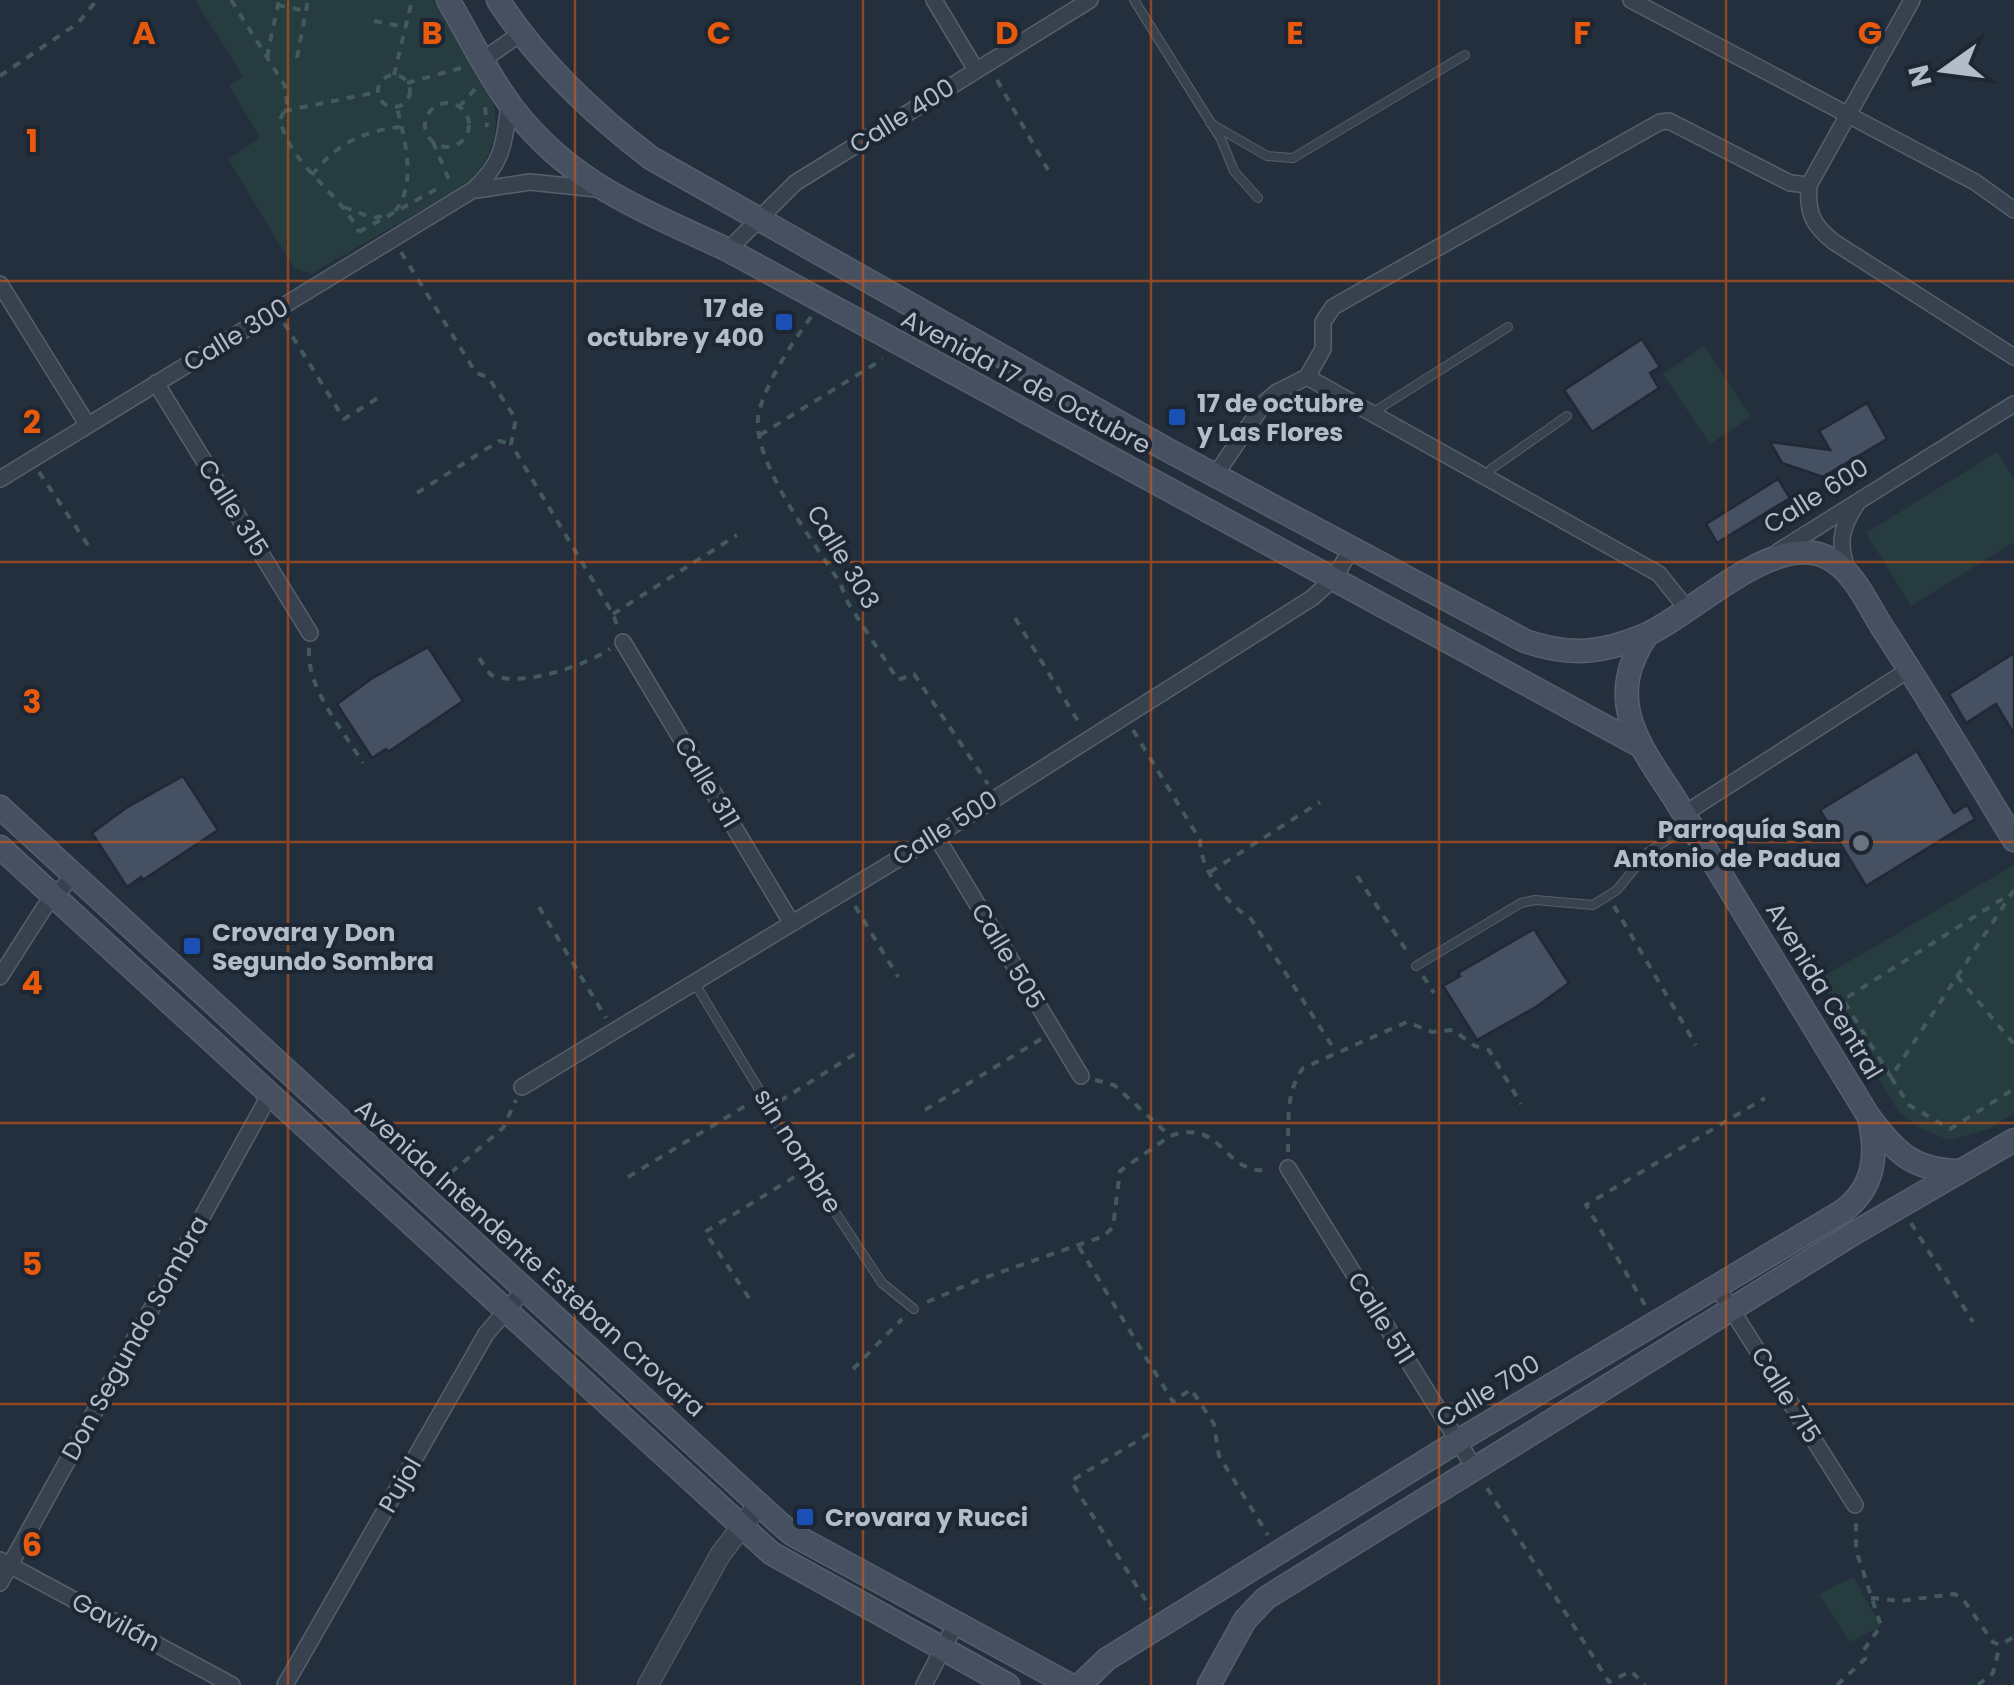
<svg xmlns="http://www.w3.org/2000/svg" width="2014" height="1685" font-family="Poppins,sans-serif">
	<rect width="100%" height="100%" fill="#242f3e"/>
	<g fill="#263c3f">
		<path d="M195,0H433L492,98C501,132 492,154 472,181L311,274L294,268L228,159L260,138L229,86L243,76Z"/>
		<polygon points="1704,346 1751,417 1710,444 1663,374"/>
		<polygon points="1997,452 2014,480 2014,542 1911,606 1866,533"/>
		<polygon points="2014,865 2014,1113 1989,1129 1949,1140 1920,1128 1898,1111 1819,979"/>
		<polygon points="1853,1577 1881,1626 1850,1642 1819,1594"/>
	</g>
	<g fill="#455162" stroke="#1f2835" stroke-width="2.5">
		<polygon points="1642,339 1660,367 1650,373 1659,388 1592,432 1564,390"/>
		<polygon points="1867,403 1887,439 1823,477 1782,463 1770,442 1830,450 1819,431"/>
		<polygon points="1778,479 1790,498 1717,543 1706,524"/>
		<polygon points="428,647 463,701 388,752 386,749 372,758 337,704 371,679"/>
		<polygon points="2014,653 2014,734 1996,704 1966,723 1949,694"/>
		<polygon points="1917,751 1954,813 1967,805 1975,819 1866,886 1820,810"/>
		<polygon points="183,776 218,830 143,880 141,877 127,887 92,833 126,808"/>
		<polygon points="1534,929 1569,983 1536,1007 1477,1040 1443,986 1460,976 1458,973"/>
	</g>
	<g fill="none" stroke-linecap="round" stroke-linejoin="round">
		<g stroke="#565f6c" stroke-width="10">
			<g id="service">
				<polyline points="1134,0 1221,139 1234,171 1258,198"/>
				<polyline points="1210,123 1267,156 1293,158 1465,55"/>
				<polyline points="1372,413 1508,327"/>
				<polyline points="1488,478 1491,469 1567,416"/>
				<polyline points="1416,966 1521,903 1535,900 1593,905 1617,890 1647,853 1687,827"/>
				<polyline points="694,982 763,1096 767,1109 882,1283 914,1309"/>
			</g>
		</g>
		<g stroke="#565f6c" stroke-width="18">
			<g id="minor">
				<polyline points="934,0 976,70"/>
				<polyline points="1631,0 1975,182 2014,210"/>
				<path d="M1912,0L1809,185C1807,212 1812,225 1834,242L2014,357"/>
				<polyline points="484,59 520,34"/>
				<polyline points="477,190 530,182 597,189"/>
				<polyline points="728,250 795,183 1090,0"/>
				<polyline points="0,284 87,424"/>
				<polyline points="1307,377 1323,349 1323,322 1333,307 1660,122 1669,121 1790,183 1809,185"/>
				<polyline points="156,383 310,633"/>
				<polyline points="1216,474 1265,402 1277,392 1307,377 1659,574 1687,609"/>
				<path d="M0,479L473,190C504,162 504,143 509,104"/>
				<polyline points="1779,551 2014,404"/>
				<path d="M1848,572C1838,544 1840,529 1856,505"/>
				<polyline points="623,642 791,922"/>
				<polyline points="1684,814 1910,669"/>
				<polyline points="936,836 1081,1076"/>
				<polyline points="0,977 44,908 74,875"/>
				<polyline points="522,1087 936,836 1312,598 1334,578 1351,550"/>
				<polyline points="1288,1168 1474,1467"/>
				<polyline points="1716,1285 1855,1505"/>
				<polyline points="0,1560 232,1685"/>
				<polyline points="0,1583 270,1094"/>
				<polyline points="285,1685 486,1334 523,1291"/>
				<polyline points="924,1685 955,1625"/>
			</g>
		</g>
		<g stroke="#565f6c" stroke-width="22">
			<polyline id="tertiary" points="648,1685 720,1555 759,1504"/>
		</g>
		<g stroke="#565f6c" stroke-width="25">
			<g id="secondary">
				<path d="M448,0C469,35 487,74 512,107C570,184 643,210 728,250L1639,745"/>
				<path d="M498,0C538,62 592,113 651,158L1164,448L1525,641C1569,656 1599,654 1643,636C1691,617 1778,525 1832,560C1855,574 1868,605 1882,627C1928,697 1971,769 2014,840"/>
				<path d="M1647,635C1604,698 1637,742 1673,796L1869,1117C1897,1153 1912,1170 1959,1171"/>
				<polyline points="0,807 778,1522 792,1534 1070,1685"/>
				<polyline points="0,847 771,1553 1008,1685"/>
				<path d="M1080,1685L1107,1659L1458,1441L1843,1211C1875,1187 1878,1154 1869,1117"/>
				<polyline points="1209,1685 1245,1620 1266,1598 1856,1232 2014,1140"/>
			</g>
		</g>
		<g stroke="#44595c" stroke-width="4" stroke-dasharray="8 8" stroke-linecap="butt">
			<path d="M231,0L285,86L287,104L280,120C292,168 338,190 359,232"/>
			<polyline points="277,5 306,11"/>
			<polyline points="374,21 406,27"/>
			<polyline points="267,57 279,0"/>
			<polyline points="297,58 308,0"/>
			<polyline points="394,75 412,0"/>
			<circle cx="394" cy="91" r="16"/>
			<polyline points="0,76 78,23 97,0"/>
			<polyline points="997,80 1048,170"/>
			<polyline points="407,83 461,68"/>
			<circle cx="447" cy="125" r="22"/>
			<polyline points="459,107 476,88"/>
			<polyline points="485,107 487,127"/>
			<polyline points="284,111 378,92"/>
			<polyline points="433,142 450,182"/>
			<path d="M312,175C336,144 363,131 401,127"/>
			<polyline points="344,207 373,218 387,215"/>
			<path d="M395,211C418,182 404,139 397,107"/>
			<polyline points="359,232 442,186"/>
			<polyline points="401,252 476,373 488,377 516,419 511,444 613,614 618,628"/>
			<path d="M811,317C793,341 766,383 759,412C748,458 815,543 840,583L848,603L898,680L914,674L988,784"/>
			<polyline points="284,323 344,419 381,396"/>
			<polyline points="760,435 883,359"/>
			<polyline points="39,472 92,551"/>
			<polyline points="417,493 499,441 511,444"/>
			<polyline points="613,614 737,535"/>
			<polyline points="1015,618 1081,726"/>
			<path d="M309,648C306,688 343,730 363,763"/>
			<path d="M479,658L491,675C522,688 584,666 610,649"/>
			<path d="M1133,730L1200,840C1200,870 1227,904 1251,919L1336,1052"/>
			<polyline points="1210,872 1320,802"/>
			<polyline points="1357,876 1410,956"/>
			<polyline points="2014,890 1891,1077 1909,1105 1950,1129 2014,1089"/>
			<polyline points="855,906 898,977"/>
			<polyline points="1614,906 1696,1045"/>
			<polyline points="539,907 606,1018"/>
			<polyline points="1423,976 1434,993"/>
			<polyline points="1957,976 2014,1044"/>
			<polyline points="1891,1077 1843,1000 2007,896"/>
			<path d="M1095,1080L1114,1085L1170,1136C1224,1117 1222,1176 1270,1170"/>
			<polyline points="780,1101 855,1054"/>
			<polyline points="925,1110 1041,1039"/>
			<path d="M1288,1152C1289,1122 1285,1093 1303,1068L1407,1022L1432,1032L1453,1030L1475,1046L1489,1050L1521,1104"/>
			<polyline points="628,1177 750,1103"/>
			<polyline points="439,1183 503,1128 516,1100"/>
			<polyline points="1911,1223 1973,1322"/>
			<polyline points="1079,1247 1173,1402 1191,1389 1214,1424 1219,1456 1268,1535"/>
			<polyline points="749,1298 705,1232 796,1176"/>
			<polyline points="927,1302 981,1279 1104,1236 1113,1227 1120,1171 1170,1136"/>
			<polyline points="1645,1305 1586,1205 1765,1098"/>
			<polyline points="853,1369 902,1319"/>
			<polyline points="1149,1434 1071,1481 1151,1609"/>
			<polyline points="1487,1488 1609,1682 1631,1671 1645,1685"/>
			<polyline points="1871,1598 1900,1601 1955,1594 1965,1602 1993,1642 2000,1645 2014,1637"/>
			<polyline points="1837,1685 1865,1659 1863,1651 1881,1626 1856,1550 1856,1522"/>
			<polyline points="1978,1685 1993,1673 2000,1645"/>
		</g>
		<use href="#service" stroke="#38414e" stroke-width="8"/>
		<use href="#minor" stroke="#38414e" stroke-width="15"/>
		<use href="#tertiary" stroke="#38414e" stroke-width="20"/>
		<use href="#secondary" stroke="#465061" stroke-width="22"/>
	</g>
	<path fill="none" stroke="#e8590c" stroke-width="2.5" stroke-opacity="0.55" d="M288,0V1685M575,0V1685M863,0V1685M1151,0V1685M1439,0V1685M1726,0V1685M0,281H2014M0,562H2014M0,842H2014M0,1123H2014M0,1404H2014"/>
	<g fill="#1a4fb4" stroke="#1d2633" stroke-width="4">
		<rect x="774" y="312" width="20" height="20" rx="5"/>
		<rect x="1167" y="407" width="20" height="20" rx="5"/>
		<rect x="182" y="936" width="20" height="20" rx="5"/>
		<rect x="795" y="1507" width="20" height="20" rx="5"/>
	</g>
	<circle fill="#6b7280" stroke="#1d2633" stroke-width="4" cx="1861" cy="843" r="10"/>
	<g text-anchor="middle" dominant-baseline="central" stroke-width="8" stroke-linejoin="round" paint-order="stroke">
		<g font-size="25" fill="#b4bcc9" stroke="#1d2633">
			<text transform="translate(902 116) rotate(-32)">Calle 400</text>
			<text transform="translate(236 335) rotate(-31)">Calle 300</text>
			<text transform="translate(1026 382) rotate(28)">Avenida 17 de Octubre</text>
			<text transform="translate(1816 496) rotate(-32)">Calle 600</text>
			<text transform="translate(233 508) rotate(58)">Calle 315</text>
			<text transform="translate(843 557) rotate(59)">Calle 303</text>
			<text transform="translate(707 782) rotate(59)">Calle 311</text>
			<text transform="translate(945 828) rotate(-32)">Calle 500</text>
			<text transform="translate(1008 956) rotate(59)">Calle 505</text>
			<text transform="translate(1824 991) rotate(59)">Avenida Central</text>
			<text transform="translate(798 1151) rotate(58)">sin nombre</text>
			<text transform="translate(530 1258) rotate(42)">Avenida Intendente Esteban Crovara</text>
			<text transform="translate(1381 1318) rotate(58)">Calle 511</text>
			<text transform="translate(135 1338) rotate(-61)">Don Segundo Sombra</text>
			<text transform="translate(1488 1391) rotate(-31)">Calle 700</text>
			<text transform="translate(1786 1395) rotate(58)">Calle 715</text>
			<text transform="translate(400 1485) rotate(-60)">Pujol</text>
			<text transform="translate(116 1622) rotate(28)">Gavilán</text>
		</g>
		<g font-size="25" font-weight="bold" fill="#b4bcc9" stroke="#1d2633" text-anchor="start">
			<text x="764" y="308" text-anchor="end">17 de<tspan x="764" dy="29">octubre y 400</tspan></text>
			<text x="1197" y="403">17 de octubre<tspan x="1197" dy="29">y Las Flores</tspan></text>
			<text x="1841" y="829" text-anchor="end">Parroquía San<tspan x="1841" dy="29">Antonio de Padua</tspan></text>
			<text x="212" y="932">Crovara y Don<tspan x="212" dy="29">Segundo Sombra</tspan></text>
			<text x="825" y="1517">Crovara y Rucci</text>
		</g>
	</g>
	<g font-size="32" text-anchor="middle" font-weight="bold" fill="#e8590c" stroke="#1d2633" stroke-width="8" stroke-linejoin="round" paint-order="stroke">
		<text x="144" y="44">A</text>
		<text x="432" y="44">B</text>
		<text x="719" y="44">C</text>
		<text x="1007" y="44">D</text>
		<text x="1295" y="44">E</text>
		<text x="1582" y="44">F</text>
		<text x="1870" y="44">G</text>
		<text x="32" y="152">1</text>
		<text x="32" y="433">2</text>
		<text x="32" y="713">3</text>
		<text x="32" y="994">4</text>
		<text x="32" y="1275">5</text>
		<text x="32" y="1556">6</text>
	</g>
	<g transform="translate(1944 70) rotate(256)" stroke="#1d2633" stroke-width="8" paint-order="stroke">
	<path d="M0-8L18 38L0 25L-18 38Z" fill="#b4bcc9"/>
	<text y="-15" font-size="28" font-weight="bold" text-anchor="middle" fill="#b4bcc9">N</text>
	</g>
</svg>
